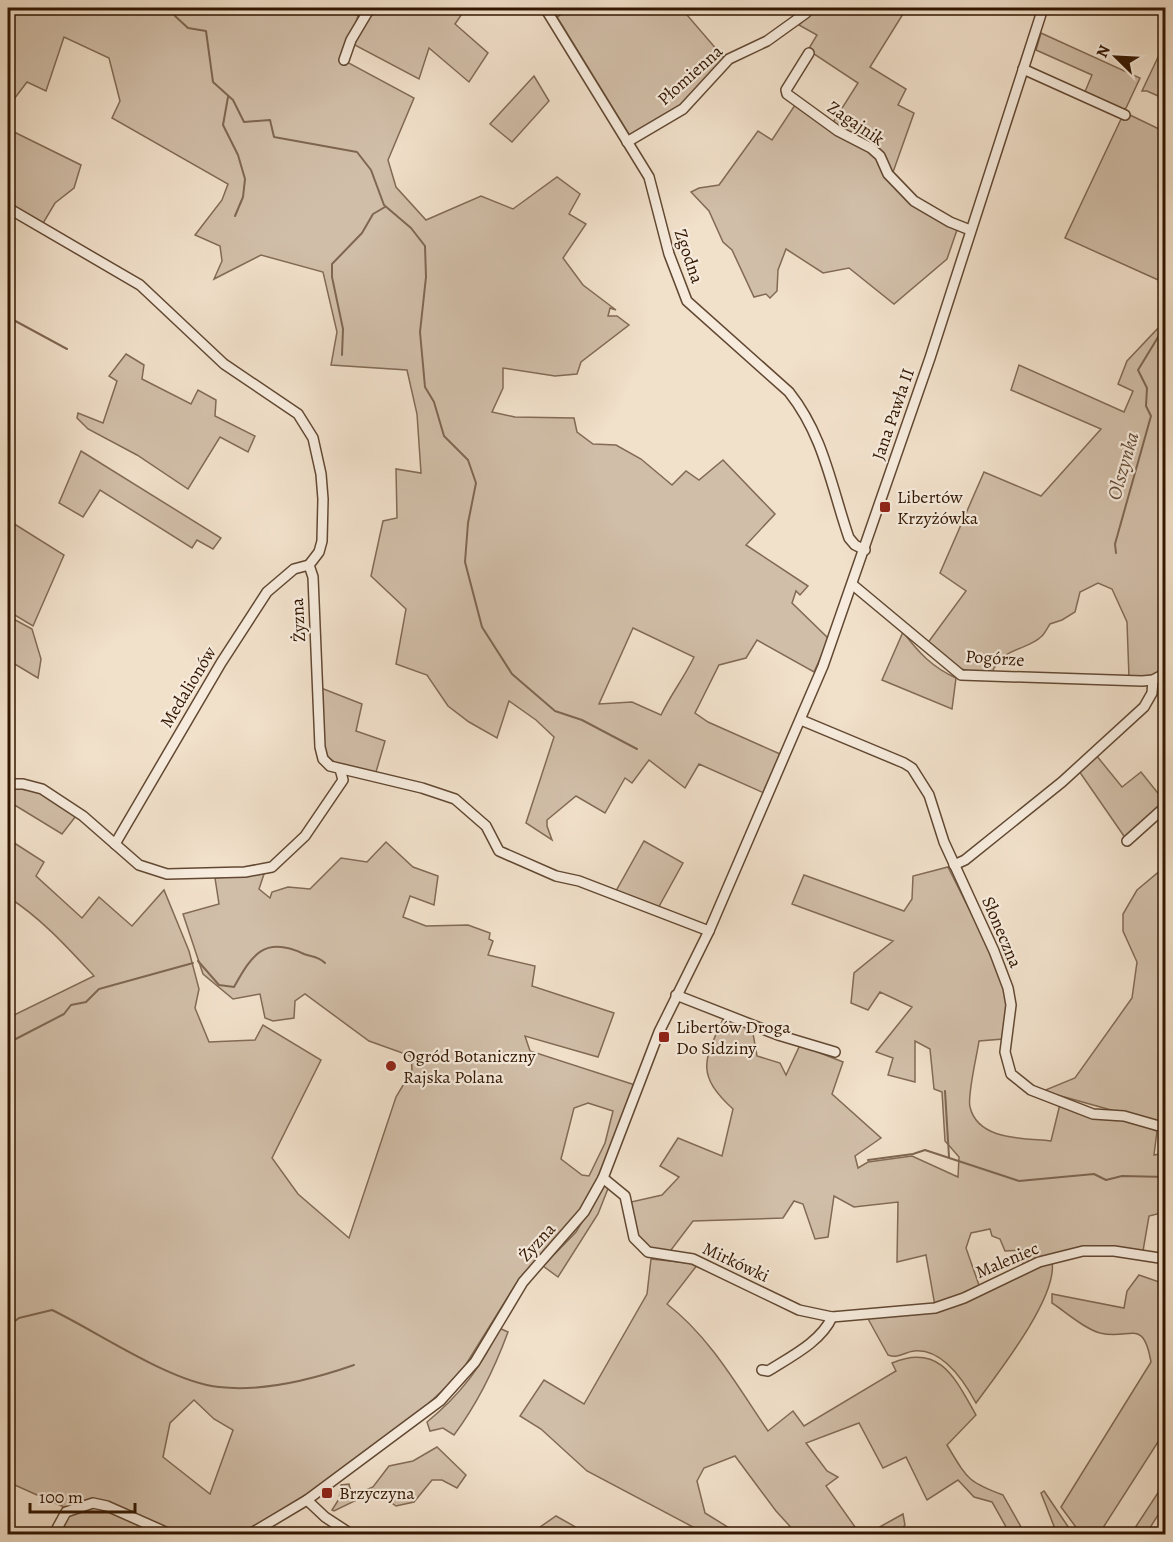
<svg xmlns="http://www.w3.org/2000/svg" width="1173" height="1542" font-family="Alegreya,serif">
	<rect width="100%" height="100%" fill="#f1e0ca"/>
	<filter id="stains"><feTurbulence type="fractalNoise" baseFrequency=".00333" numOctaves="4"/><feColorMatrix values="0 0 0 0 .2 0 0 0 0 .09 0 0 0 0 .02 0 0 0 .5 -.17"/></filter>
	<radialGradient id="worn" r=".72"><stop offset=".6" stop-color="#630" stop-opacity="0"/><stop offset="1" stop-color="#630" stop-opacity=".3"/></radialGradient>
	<g fill="#d1bea8" stroke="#826a54" stroke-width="1.5" fill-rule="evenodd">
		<path d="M8,8H346L358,16L343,60L414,98L388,160L396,187L426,220L481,196L513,209L557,177L580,194L569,214L586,224L563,258L583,285L616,310L610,308L608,316H617L629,325L581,362L577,374L555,376L503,368V388L492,412L515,417L574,418L577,432L593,444L616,445L641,459L672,485L686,471L699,480L723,460L775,514L746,545L808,586L800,595L796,591L792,603L829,639L814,672L757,640L746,658L719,665L695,713L708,722L780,754L764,793L699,764L685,788L649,760L632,783L625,778L605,813L576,796L547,820V826L552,840L526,823L554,737L536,720L509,701L497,738L469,722L448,706L427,675L396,664L406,609L371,576L383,521L397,518L396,469L421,473L417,414L407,370L331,365L337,332L323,272L261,255L214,279L222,261L220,246L195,235L222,200L228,184L112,118L120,101L109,58L64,37L46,91L27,82L8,107ZM633,628L694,657C684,678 671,694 661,715L632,702L599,704Z"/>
		<polygon points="372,8 466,8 455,24 488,53 469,82 429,48 419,79 351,43"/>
		<polygon points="571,8 587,8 591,13 598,8 691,8 687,15 724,58 687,101 630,136 557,17"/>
		<polygon points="814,8 892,8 903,14 870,67 906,89 898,105 914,113 892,175 881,155 832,124 858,83 808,50 817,35 799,25"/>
		<polygon points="1041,33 1140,78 1126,108 1121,111 1084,94 1092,75 1036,50"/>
		<polygon points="1159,55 1165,59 1165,99 1147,91 1142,91"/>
		<polygon points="534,76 549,101 512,142 490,124"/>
		<polygon points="795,105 869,150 878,158 899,191 958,227 947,259 894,304 849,268 823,273 786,249 778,270 777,291 770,298 766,294 754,297 732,250 723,242 709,211 691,192 699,188 719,185 758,131 772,140"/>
		<polygon points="1130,115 1163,131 1165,126 1165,283 1065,238 1122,117 1127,120"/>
		<polygon points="8,129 81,165 74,188 55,203 42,225 8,204"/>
		<path d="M1165,316V670L1155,675L1129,678L1127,622L1112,589L1098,583L1080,592L1075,612L1062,620L1050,624C1048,627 1045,633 1042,636C1027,651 1004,646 992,672C958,673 951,667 927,644L966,591L940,573L984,472L1041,496L1101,429L1011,390L1019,365L1124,412L1133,391L1118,384L1127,361L1160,326Z"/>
		<polygon points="126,354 144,365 142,379 191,404 198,390 216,400 215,416 255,436 248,452 220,437 188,489 137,455 88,429 77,418 78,413 103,423 117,381 109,376"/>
		<polygon points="81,451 221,538 213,549 197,540 192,548 100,490 83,517 59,503"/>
		<polygon points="8,520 64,555 33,626 8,611"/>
		<polygon points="8,616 32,629 41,659 38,678 8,660"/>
		<path d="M903,632C919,653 932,667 956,678L952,709L882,680Z"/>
		<path d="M321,688L362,704L356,731L385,741L376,772C355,768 331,769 322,747Z"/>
		<polygon points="1096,755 1122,787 1141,772 1165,802 1126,839 1079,771"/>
		<polygon points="8,787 41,792 76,816 62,834 8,801"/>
		<path d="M8,839L44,862L36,876L82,918L99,897L132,926L164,890L189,951L199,989L195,1008L209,1042L255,1040L263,1025L321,1060L272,1158L298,1194L349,1238L396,1097L412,1070L411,1056L369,1041L305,994L295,1001L294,1018L273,1021L265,1018L260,994L233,999L203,974L183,914L219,904L215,878L264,874L259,889L270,898L272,892L288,887L310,889L341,858L367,862L386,842L413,867L438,876L434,905L410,896L403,917L426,926L468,925L490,933L489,939L493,941L488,955L535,966L532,986L614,1013L598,1057L525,1036L530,1051L635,1085L598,1182L583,1209L519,1279L460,1374L428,1404L297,1502L239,1534H174L106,1503L66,1508L8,1482V1018L94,976C67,947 41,918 8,897ZM588,1103L613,1111L605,1143L589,1176L582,1175L561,1159L574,1108ZM194,1400L214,1419L233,1430L210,1494L163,1457L170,1423Z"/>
		<polygon points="644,841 683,863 657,910 616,891"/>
		<path d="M948,867L1005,981L1008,1004L1003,1039L979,1041C977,1055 967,1096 970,1107C978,1141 1025,1138 1051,1141L1060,1104L1132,1121L1157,1131L1154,1155L1165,1153V1212L1149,1216L1143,1251L1110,1246L1074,1251L1023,1265L1022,1250L1005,1251L1000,1239L992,1236L990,1229L971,1233L966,1248L980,1288L935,1306L926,1255L897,1262L898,1202L854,1207L834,1196L828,1237L815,1239L803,1204L794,1201L783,1218L693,1221L668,1254C635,1246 634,1234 631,1202L662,1195L679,1177L660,1166L678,1138L722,1156L733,1109C695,1074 704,1060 724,1017L752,1028L757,1056L780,1063L786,1075L800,1045L843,1062L832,1094L881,1138L855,1156L858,1168L868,1162L912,1156L958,1177L959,1157L945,1141L942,1092L934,1089L930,1049L915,1041V1082L888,1075L893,1058L876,1052L912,1007L880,992L868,1010L851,1003L854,973L893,941L792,904L804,875L904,911L912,899L913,876Z"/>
		<polygon points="1161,870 1166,878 1165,1125 1043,1091 1075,1078 1132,998 1137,962 1123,931 1123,914 1137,890"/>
		<polygon points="605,1184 609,1186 598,1214 558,1277 543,1266 576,1232"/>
		<path d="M651,1259L698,1264L667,1304C710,1337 738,1387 768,1431L793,1411L804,1426L896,1371L892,1363C940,1343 955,1378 976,1415L947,1445C967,1478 967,1482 1003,1495L1025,1534H1010L992,1502L974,1497L958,1480L927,1500L906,1457L883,1468L859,1423L806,1443L827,1471L838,1477L826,1486L860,1534H797L776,1511L735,1456L704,1468L697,1481L705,1513L739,1534H689L693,1527L587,1471L541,1429L520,1416L544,1380L584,1404L647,1294Z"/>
		<path d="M1052,1262C1058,1297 998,1373 976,1403C964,1381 943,1348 914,1351C904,1352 899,1359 888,1355L867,1317L908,1314Z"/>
		<path d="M1139,1275L1165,1284V1431L1099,1534H1081L1061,1507L1151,1362C1143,1316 1130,1341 1100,1333C1083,1328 1066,1312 1052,1303V1294L1124,1308L1127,1291Z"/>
		<path d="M499,1328L508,1332C494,1370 478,1403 454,1435L443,1428L430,1431L427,1422C459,1396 483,1366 499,1328Z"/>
		<polygon points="437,1447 466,1475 457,1488 442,1480 432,1480 414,1502 396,1506 375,1491 334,1511 332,1510 339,1499 341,1485 349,1484 352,1496 373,1487 389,1466 413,1461"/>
		<polygon points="1165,1482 1165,1504 1146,1534 1131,1534"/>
		<polygon points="1044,1491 1073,1534 1057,1534 1041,1493"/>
		<polygon points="94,1505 167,1534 56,1534 69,1513"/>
		<polygon points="903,1514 905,1525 898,1534 867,1534"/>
		<polygon points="556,1516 588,1534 536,1534 540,1527"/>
	</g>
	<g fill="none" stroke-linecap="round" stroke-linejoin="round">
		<g stroke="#7e6650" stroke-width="2">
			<polyline points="174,8 175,16 188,28 206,31 213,82 233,100 244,122 270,120 274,137 357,152 371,170 384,205 411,228 425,246 426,277 420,332 425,387 434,402 444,436 468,460 476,483 468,523 465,562 482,627 512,674 555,711 582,720 637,749"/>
			<polyline points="8,14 8,21"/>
			<polyline points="228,97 223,125 238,155 245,179 243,197 235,216"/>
			<polyline points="8,317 67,349"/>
			<polyline points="342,355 343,329 332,277 332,264 362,233 373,214 385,207"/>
			<polyline points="1116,553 1115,544 1151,416 1146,406 1147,388 1138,370 1166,324"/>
			<path d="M198,961L219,985L234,987C252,955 264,935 304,954C312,957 318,956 325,963"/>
			<polyline points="8,1043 64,1014 71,1005 86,1002 99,989 193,963"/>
			<polyline points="945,1091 949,1157"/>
			<polyline points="868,1160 913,1154 925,1150 1019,1181 1094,1174 1106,1180 1122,1176 1166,1177"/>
			<path d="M8,1326L19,1318L52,1310C98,1332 170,1382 219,1387C262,1392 314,1379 354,1365"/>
		</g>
		<g stroke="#624832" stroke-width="12">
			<g id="minor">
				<path d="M545,8L649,177L669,254L687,301L789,392C824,436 831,486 849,538L855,545L865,550"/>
				<polyline points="809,53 786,90 787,94 838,131 871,148 880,156 888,174 914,201 950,222 970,230"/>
				<polyline points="344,60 351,40 370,8"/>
				<polyline points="1023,69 1125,115"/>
				<polyline points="627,142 683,109 729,59 767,41 806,13"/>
				<polyline points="8,208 140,285 224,364 298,414 313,438 321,474 323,499 322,541 319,552 309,565 313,577 320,747 323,759 330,766 422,788 455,799 486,826 499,851 556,876 579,881 709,931"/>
				<polyline points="853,585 961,675 1142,681 1153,680 1166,673"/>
				<polyline points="801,720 904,763 912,768 929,795 944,842 994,951 1008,988 1011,1005 1005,1052 1011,1074 1031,1090 1093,1114 1124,1116 1166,1128"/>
				<polyline points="8,784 23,784 42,789 83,816 139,865 167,874 245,872 272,867 305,836 343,780 340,769"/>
				<polyline points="1127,841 1166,806"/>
				<polyline points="115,844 221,663 267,592 294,569 309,565"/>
				<polyline points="954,865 965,860 1062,782 1144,707 1152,693 1153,680"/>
				<polyline points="676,995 778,1035 835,1052"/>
				<polyline points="603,1178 625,1196 634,1238 648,1252 693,1259 799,1310 832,1317 935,1308 964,1298 1039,1262 1083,1251 1114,1251 1166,1259"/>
				<path d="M762,1370L768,1371C790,1357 821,1342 832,1317"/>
				<polyline points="307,1500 325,1517 351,1534"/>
				<polyline points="54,1534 66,1512 93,1503 107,1506 170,1534"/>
				<polyline points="250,1534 307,1500 440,1401 475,1362 523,1282 584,1212 603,1178 659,1032 709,931 823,666 930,358 1043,8"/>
			</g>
		</g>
		<use href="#minor" stroke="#f6ebdd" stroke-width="9"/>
	</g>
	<g fill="#8f2418" stroke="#f6ebdd" stroke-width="2">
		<rect x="879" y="501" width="12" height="12" rx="3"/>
		<rect x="658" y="1031" width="12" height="12" rx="3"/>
		<circle cx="391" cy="1066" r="6"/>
		<rect x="321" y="1487" width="12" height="12" rx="3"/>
	</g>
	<g text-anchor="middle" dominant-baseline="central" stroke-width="4.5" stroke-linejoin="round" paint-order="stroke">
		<g font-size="18" fill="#321600" stroke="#f6ebdd">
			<text transform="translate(690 75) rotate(-42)">Płomienna</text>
			<text transform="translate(856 123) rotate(34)">Zagajnik</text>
			<text transform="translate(689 256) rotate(71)">Zgodna</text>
			<text transform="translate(893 414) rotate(-71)">Jana Pawła II</text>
			<text transform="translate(298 620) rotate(-93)">Żyzna</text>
			<text transform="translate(995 658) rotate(4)">Pogórze</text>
			<text transform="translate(188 687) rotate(-59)">Medalionów</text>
			<text transform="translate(1002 932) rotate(67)">Słoneczna</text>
			<text transform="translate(537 1242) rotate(-48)">Żyzna</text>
			<text transform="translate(1007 1260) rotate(-23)">Maleniec</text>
			<text transform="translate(736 1262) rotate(25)">Mirkówki</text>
		</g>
		<g font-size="18" fill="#321600" stroke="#f6ebdd" text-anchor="start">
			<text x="897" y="497">Libertów<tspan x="897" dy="21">Krzyżówka</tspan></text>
			<text x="676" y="1027">Libertów Droga<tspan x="676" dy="21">Do Sidziny</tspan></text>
			<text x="403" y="1056">Ogród Botaniczny<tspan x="403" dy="21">Rajska Polana</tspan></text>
			<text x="339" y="1493">Brzyczyna</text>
		</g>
		<g font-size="20" font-style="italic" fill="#644b35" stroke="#f6ebdd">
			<text transform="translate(1123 466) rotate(-74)">Olszynka</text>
		</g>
	</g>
	<rect width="1173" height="1542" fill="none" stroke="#f1e0ca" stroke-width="30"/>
	<rect x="9" y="9" width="1155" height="1524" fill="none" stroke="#321600" stroke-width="3"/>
	<rect x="15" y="15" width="1143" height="1512" fill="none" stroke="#321600" stroke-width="1.5"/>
	<g transform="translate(1116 57) rotate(294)" stroke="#f6ebdd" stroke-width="4.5" paint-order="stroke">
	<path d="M0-4.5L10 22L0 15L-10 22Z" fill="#321600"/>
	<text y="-9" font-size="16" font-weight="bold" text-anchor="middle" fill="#321600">N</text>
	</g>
	<path d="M30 1503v9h105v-9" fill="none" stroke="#321600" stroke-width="3"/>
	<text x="39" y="1503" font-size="18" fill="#321600" stroke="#f6ebdd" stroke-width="4.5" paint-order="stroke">100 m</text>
	<rect width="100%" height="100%" filter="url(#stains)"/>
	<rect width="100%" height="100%" fill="url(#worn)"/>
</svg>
